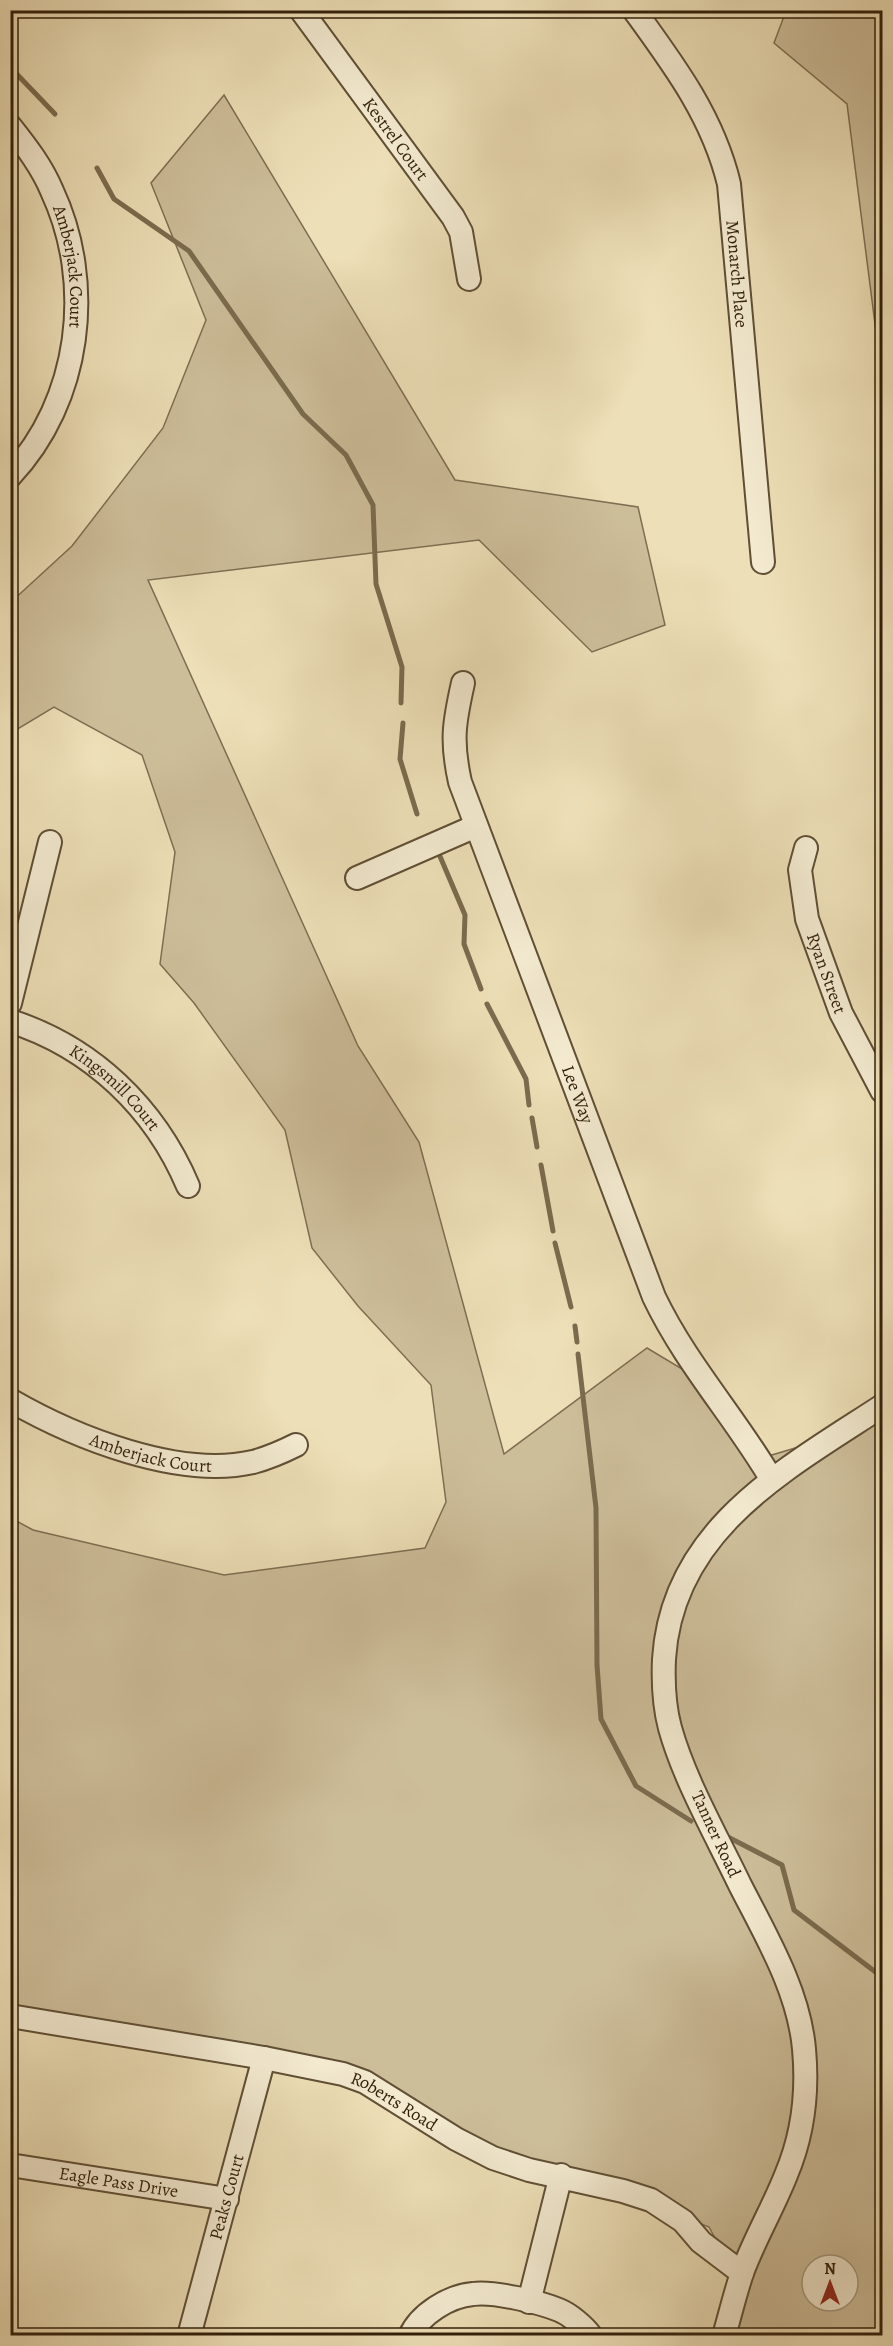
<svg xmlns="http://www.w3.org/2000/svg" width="893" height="2346" font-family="Alegreya,serif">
	<rect width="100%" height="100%" fill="#eddfb7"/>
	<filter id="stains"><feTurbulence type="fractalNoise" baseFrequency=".00333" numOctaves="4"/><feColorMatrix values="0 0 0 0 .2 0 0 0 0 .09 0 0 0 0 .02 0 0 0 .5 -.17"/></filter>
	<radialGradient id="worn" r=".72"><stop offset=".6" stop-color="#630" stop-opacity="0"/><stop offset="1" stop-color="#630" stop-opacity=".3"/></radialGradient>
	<g fill="#cdbe9a" stroke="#7f6e52" stroke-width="1.5" fill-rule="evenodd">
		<polygon points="786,11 882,11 882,379 847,104 774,43"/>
		<path d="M224,95L455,480L638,507L665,625L592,652L479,540L148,580L358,1046L419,1142L504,1454L647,1348L729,1397L765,1457L882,1422V2335H722L734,2273L709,2227L600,2183L549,2178L391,2092L11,2016V1518L33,1530L224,1575L425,1548L446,1502L431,1385L358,1306L312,1248L285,1130L194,1003L160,964L175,852L142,755L54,707L11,733V602L72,546L163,428L206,320L151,183ZM812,2265H848V2301H812Z"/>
	</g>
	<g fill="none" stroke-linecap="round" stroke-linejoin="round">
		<g stroke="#7b6b4e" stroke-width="5">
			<polyline points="10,67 55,114"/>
			<polyline points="97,168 114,199 189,251 303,414 346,455 373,505 376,584 402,667 401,703"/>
			<polyline points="403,723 400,759 417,814"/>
			<polyline points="439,854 465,915 464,944 481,989"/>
			<polyline points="487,1004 526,1079 529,1105"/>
			<polyline points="532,1118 537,1147"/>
			<polyline points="541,1165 553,1231"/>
			<polyline points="555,1243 571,1307"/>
			<polyline points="575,1326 577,1342"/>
			<polyline points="578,1354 596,1508 597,1665 601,1719 636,1786 691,1821"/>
			<polyline points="724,1835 782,1865 794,1910 882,1977"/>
		</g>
		<g stroke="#604f35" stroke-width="26">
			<g id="minor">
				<path id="s1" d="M301,10L453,217L461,232L469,279"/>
				<path id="s2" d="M634,10C674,65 713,117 729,184L763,562"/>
				<path id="s3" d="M10,126C26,146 42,167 52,191C95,283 81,401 10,476"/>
				<path id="s4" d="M463,683C454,723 451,741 460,782L654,1297C686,1364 735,1417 772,1480"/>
				<path id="s5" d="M806,848L800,870L807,919L841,1013L882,1091"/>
				<polyline points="357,878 476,826"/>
				<polyline points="10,1003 50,842"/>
				<path id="s6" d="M10,1021C92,1047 155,1108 188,1186"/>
				<path id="s7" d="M10,1400C74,1437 178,1479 253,1462C268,1458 282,1452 296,1445"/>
				<path id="s8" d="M10,2016L264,2058L343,2074L365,2082L456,2139L493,2158L529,2170L623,2191L651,2200L683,2221L701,2242L742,2273"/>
				<path id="s9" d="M10,2165L227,2199"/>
				<polyline points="529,2302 561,2175"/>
				<path id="s10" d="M189,2336L264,2058"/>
				<path d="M410,2336C420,2314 449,2296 473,2294C493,2291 539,2302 559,2310C569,2314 584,2326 591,2336"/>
				<path d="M724,2336C730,2315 735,2294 742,2273C754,2240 773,2208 786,2175C803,2135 808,2092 804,2049C799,1991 766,1936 740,1885C717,1837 684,1779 670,1728C664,1706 663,1682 664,1659C672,1529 786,1469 882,1406"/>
			</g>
		</g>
		<use href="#minor" stroke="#f3ead0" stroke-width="22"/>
	</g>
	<g text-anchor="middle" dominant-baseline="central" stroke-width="6" stroke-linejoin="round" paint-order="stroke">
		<g font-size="18" fill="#311f0a" stroke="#f3ead0">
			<text stroke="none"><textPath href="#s1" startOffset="160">Kestrel Court</textPath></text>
			<text stroke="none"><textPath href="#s3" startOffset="156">Amberjack Court</textPath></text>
			<text stroke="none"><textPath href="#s2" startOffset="290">Monarch Place</textPath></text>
			<text stroke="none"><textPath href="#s5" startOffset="130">Ryan Street</textPath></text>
			<text stroke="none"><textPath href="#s6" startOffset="126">Kingsmill Court</textPath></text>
			<text stroke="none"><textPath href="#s4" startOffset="434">Lee Way</textPath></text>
			<text stroke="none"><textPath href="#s7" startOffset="152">Amberjack Court</textPath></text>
			<text transform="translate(716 1834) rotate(65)">Tanner Road</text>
			<text stroke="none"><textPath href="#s8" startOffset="396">Roberts Road</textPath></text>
			<text stroke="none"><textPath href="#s9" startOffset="110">Eagle Pass Drive</textPath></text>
			<text stroke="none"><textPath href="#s10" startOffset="144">Peaks Court</textPath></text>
		</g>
	</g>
	<rect width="893" height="2346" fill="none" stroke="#eddfb7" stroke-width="36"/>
	<rect x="12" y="12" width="869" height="2322" fill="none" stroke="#311f0a" stroke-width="3"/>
	<rect x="18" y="18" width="857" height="2310" fill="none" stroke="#311f0a" stroke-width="1.5"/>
	<g transform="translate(830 2283)"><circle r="28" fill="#f3ead0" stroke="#a59981" stroke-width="1.5"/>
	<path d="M0-4.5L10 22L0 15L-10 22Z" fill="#8f2418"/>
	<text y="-9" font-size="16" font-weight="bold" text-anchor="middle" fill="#311f0a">N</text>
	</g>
	<rect width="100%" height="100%" filter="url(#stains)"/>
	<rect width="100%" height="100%" fill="url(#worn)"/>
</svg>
